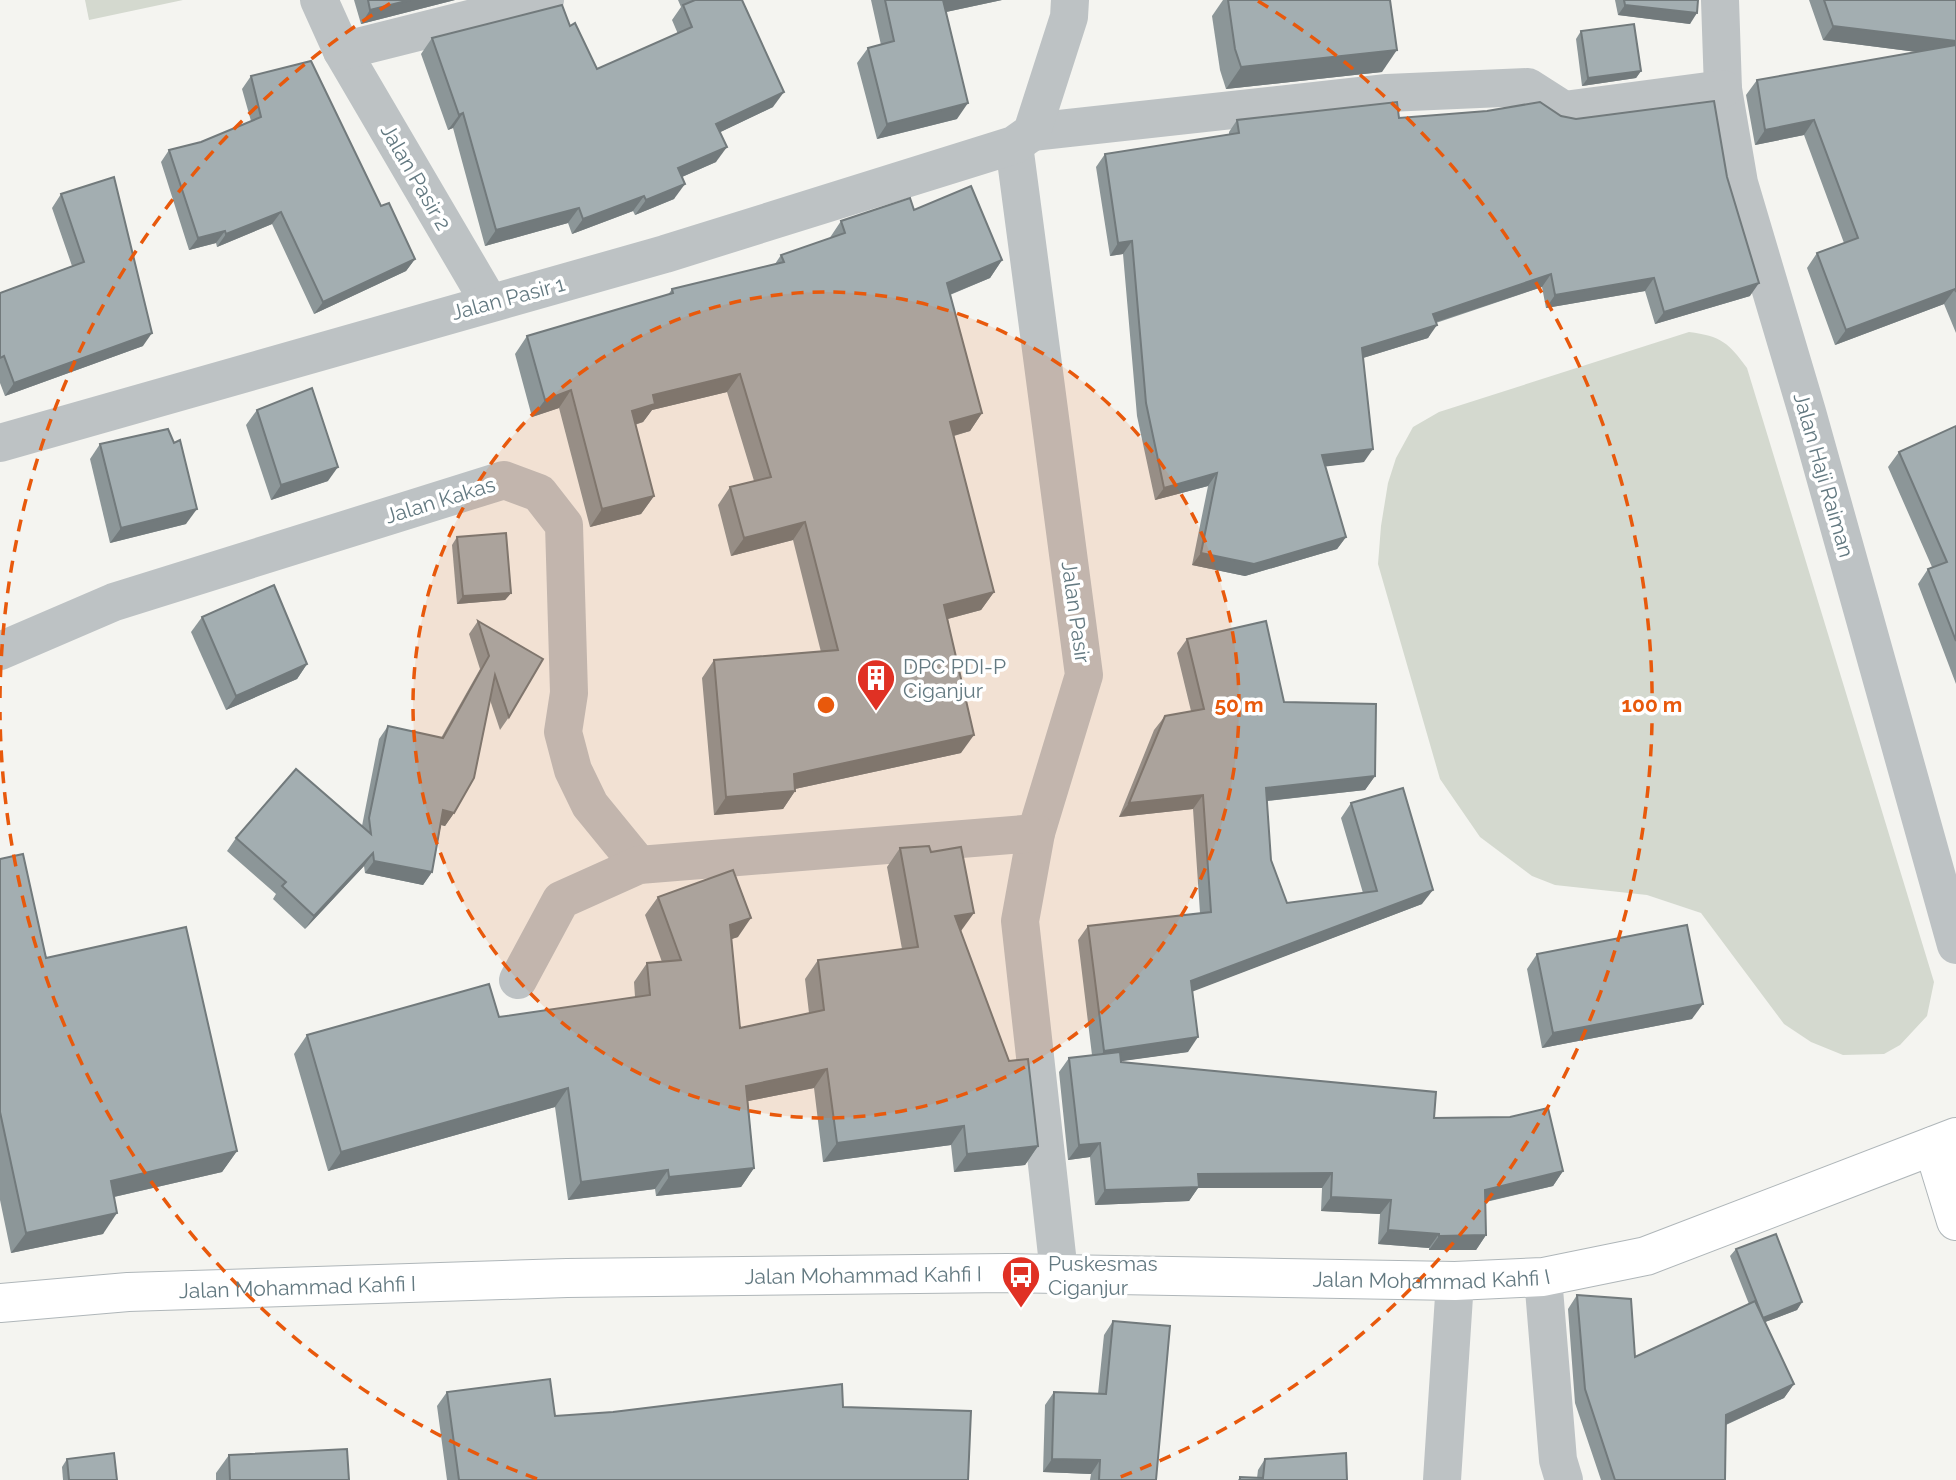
<svg xmlns="http://www.w3.org/2000/svg" width="1956" height="1480" font-family="Raleway,sans-serif">
	<rect width="100%" height="100%" fill="#f4f4f0"/>
	<g fill="#d4d9cf">
		<polygon points="85,0 183,0 89,20"/>
		<path d="M1689,332C1721,336 1729,343 1747,368L1934,982L1927,1016L1900,1045L1884,1054L1843,1055L1811,1042L1784,1024L1701,913L1647,895L1555,885L1532,876L1480,837L1440,779L1378,564L1381,526L1388,483L1396,458L1413,427L1439,412Z"/>
	</g>
	<g fill="none" stroke-linecap="round" stroke-linejoin="round">
		<g stroke="#afb6b9" stroke-width="40">
			<g id="secondary">
				<polyline points="1933,1146 1956,1221"/>
				<path id="s1" d="M0,1303L128,1292L567,1278L1007,1273L1455,1281L1543,1277L1646,1256L1956,1137"/>
			</g>
		</g>
		<g stroke="#bdc2c4" stroke-width="38">
			<polyline points="319,0 342,51 489,302"/>
			<polyline points="1720,0 1723,89 1739,183 1807,412 1956,945"/>
			<polyline points="342,51 545,0"/>
			<polyline points="1032,132 1387,93 1528,87 1564,110 1723,89"/>
			<polyline points="1014,145 1084,675 1036,833 1020,921 1059,1273"/>
			<polyline points="0,443 665,254 1014,145 1032,132 1069,17 1070,0"/>
			<polyline points="0,651 114,602 504,480 539,493 564,525 569,693 563,732 573,770 590,805 639,865"/>
			<polyline points="518,980 561,900 639,865 1036,833"/>
			<polyline points="1543,1277 1558,1460 1564,1480"/>
			<polyline points="1442,1480 1455,1281"/>
		</g>
		<use href="#secondary" stroke="#fff" stroke-width="38"/>
	</g>
	<g fill="#8c9698">
		<polygon points="354,0 455,0 361,24"/>
		<polygon points="678,0 742,0 773,107 720,132 716,162 682,177 674,199 635,215 633,211 572,234 568,223 485,246 453,128 448,130 421,54 432,38 570,26 597,69 678,34 672,20 681,7"/>
		<polygon points="871,0 1002,0 946,12 957,119 877,139 857,63 868,48 881,45"/>
		<polygon points="1223,0 1390,0 1382,72 1226,89 1220,70 1212,16"/>
		<polygon points="1615,0 1698,0 1690,24 1618,15"/>
		<polygon points="1809,0 1956,0 1956,333 1944,304 1835,345 1807,268 1817,253 1844,243 1804,135 1755,145 1746,95 1757,80 1917,52 1823,40"/>
		<polygon points="1581,31 1641,71 1636,78 1582,86 1576,39"/>
		<polygon points="251,76 381,206 415,259 406,271 314,314 272,224 217,247 216,243 189,250 161,162 169,150 201,142 251,121 242,89"/>
		<polygon points="1561,116 1727,177 1750,296 1655,324 1645,291 1546,308 1542,287 1436,323 1428,338 1363,358 1364,462 1325,466 1346,537 1337,549 1245,576 1192,565 1208,486 1155,500 1137,416 1123,254 1110,256 1096,167 1105,154 1229,135 1229,132 1237,120"/>
		<polygon points="61,194 143,346 5,396 0,383 0,293 72,266 52,208"/>
		<polygon points="914,210 1002,260 990,278 950,295 982,413 970,431 954,436 994,592 981,610 948,619 961,753 795,789 795,791 783,809 714,815 702,678 714,660 821,652 793,540 731,556 718,505 730,487 754,481 727,392 652,410 643,422 635,425 654,496 641,514 590,527 559,408 532,417 515,354 527,336 668,295 672,289 775,264 781,255 829,239 841,221"/>
		<polygon points="257,410 328,481 271,500 246,425"/>
		<polygon points="1956,426 1956,684 1918,584 1928,569 1932,567 1888,467 1899,452"/>
		<polygon points="100,444 186,524 110,543 90,459"/>
		<polygon points="457,537 511,593 505,600 457,604 452,545"/>
		<polygon points="202,617 307,664 297,679 226,710 191,632"/>
		<polygon points="478,621 509,717 500,730 490,700 454,813 445,826 441,825 432,872 423,885 365,873 364,866 305,929 273,899 276,894 227,851 236,838 362,826 379,739 388,726 441,738 480,669 469,634"/>
		<polygon points="1187,639 1284,702 1375,776 1365,790 1267,801 1271,860 1287,903 1363,893 1341,818 1351,803 1422,904 1192,991 1188,1052 1120,1061 1121,1062 1434,1118 1563,1171 1553,1186 1486,1202 1486,1235 1476,1250 1429,1250 1429,1248 1378,1244 1380,1214 1321,1211 1322,1188 1198,1188 1189,1201 1095,1205 1090,1157 1068,1160 1059,1072 1069,1058 1092,1055 1078,940 1088,926 1200,913 1193,809 1119,817 1154,730 1165,716 1191,711 1177,653"/>
		<polygon points="900,848 961,931 1038,1146 1025,1165 954,1172 951,1145 823,1162 814,1088 748,1101 754,1168 741,1187 656,1196 655,1189 568,1200 555,1107 328,1171 294,1054 307,1035 499,1017 635,997 634,982 647,963 662,962 645,915 658,897 738,937 731,939 740,1028 809,1013 805,979 818,960 902,949 887,867"/>
		<polygon points="0,859 46,958 237,1151 222,1172 114,1197 103,1234 11,1253 0,1200"/>
		<polygon points="1537,954 1692,1019 1542,1048 1527,969"/>
		<polygon points="1736,1249 1802,1302 1797,1310 1765,1322 1794,1384 1784,1398 1726,1425 1725,1480 1601,1480 1575,1403 1568,1309 1577,1295 1635,1357 1749,1304 1730,1256"/>
		<polygon points="1113,1321 1156,1480 1090,1480 1091,1474 1043,1472 1045,1405 1054,1392 1098,1394 1104,1335"/>
		<polygon points="447,1392 555,1416 843,1407 968,1480 447,1480 437,1406"/>
		<polygon points="229,1455 349,1480 216,1480 216,1473"/>
		<polygon points="67,1459 117,1480 63,1480 62,1467"/>
		<polygon points="1265,1459 1347,1480 1238,1480 1240,1477 1257,1478 1258,1470"/>
	</g>
	<g fill="#727a7c">
		<polygon points="410,0 455,0 361,24 370,10"/>
		<polygon points="943,0 1002,0 932,15"/>
		<polygon points="1625,5 1697,13 1690,24 1618,15"/>
		<polygon points="1833,26 1956,41 1956,57 1823,40"/>
		<polygon points="1397,50 1382,72 1226,89 1241,67"/>
		<polygon points="1641,71 1636,78 1582,86 1588,78"/>
		<polygon points="784,92 773,107 706,139 716,124"/>
		<polygon points="968,103 957,119 877,139 887,124"/>
		<polygon points="463,113 453,128 448,130 459,115"/>
		<polygon points="1814,120 1804,135 1755,145 1765,130"/>
		<polygon points="727,147 716,162 668,183 678,168"/>
		<polygon points="685,184 674,199 635,215 646,200"/>
		<polygon points="644,196 633,211 572,234 583,219"/>
		<polygon points="579,208 568,223 485,246 496,230"/>
		<polygon points="281,212 272,224 217,247 226,234"/>
		<polygon points="225,231 216,243 189,250 198,238"/>
		<polygon points="1132,241 1123,254 1110,256 1118,243"/>
		<polygon points="415,259 406,271 314,314 323,302"/>
		<polygon points="1002,260 990,278 934,301 947,283"/>
		<polygon points="1551,274 1542,287 1424,326 1433,314"/>
		<polygon points="1654,278 1645,291 1546,308 1555,295"/>
		<polygon points="1759,283 1750,296 1655,324 1664,312"/>
		<polygon points="1955,289 1944,304 1835,345 1846,330"/>
		<polygon points="1437,325 1428,338 1353,361 1362,348"/>
		<polygon points="152,333 143,346 5,396 14,383"/>
		<polygon points="740,374 727,392 652,410 643,422 619,429 632,411 653,395"/>
		<polygon points="571,390 559,408 532,417 545,400"/>
		<polygon points="982,413 970,431 938,440 950,422"/>
		<polygon points="1373,449 1364,462 1313,468 1322,455"/>
		<polygon points="338,467 328,481 271,500 281,485"/>
		<polygon points="1217,473 1208,486 1155,500 1164,488"/>
		<polygon points="654,496 641,514 590,527 602,509"/>
		<polygon points="197,509 186,524 110,543 121,528"/>
		<polygon points="805,522 793,540 731,556 744,538"/>
		<polygon points="1346,537 1337,549 1245,576 1192,565 1201,553"/>
		<polygon points="994,592 981,610 932,623 944,605"/>
		<polygon points="511,593 505,600 457,604 463,596"/>
		<polygon points="307,664 297,679 226,710 236,696"/>
		<polygon points="974,735 961,753 781,792 794,774"/>
		<polygon points="1375,776 1365,790 1256,802 1266,788"/>
		<polygon points="795,791 783,809 714,815 726,797"/>
		<polygon points="1203,795 1193,809 1119,817 1129,803"/>
		<polygon points="443,810 454,813 445,826 434,823"/>
		<polygon points="373,853 364,866 305,929 314,916"/>
		<polygon points="374,861 432,872 423,885 365,873"/>
		<polygon points="1433,890 1422,904 1181,996 1191,981"/>
		<polygon points="974,913 961,931 955,916"/>
		<polygon points="751,918 738,937 717,944 730,925"/>
		<polygon points="1703,1004 1692,1019 1542,1048 1553,1033"/>
		<polygon points="1198,1037 1188,1052 1094,1065 1104,1051"/>
		<polygon points="827,1069 814,1088 733,1104 746,1086"/>
		<polygon points="568,1088 555,1107 328,1171 341,1152"/>
		<polygon points="964,1126 951,1145 823,1162 837,1143"/>
		<polygon points="1100,1143 1090,1157 1068,1160 1079,1145"/>
		<polygon points="1038,1146 1025,1165 954,1172 967,1154"/>
		<polygon points="237,1151 222,1172 96,1201 111,1181"/>
		<polygon points="754,1168 741,1187 656,1196 669,1177"/>
		<polygon points="668,1170 655,1189 568,1200 581,1182"/>
		<polygon points="1563,1171 1553,1186 1475,1204 1485,1190"/>
		<polygon points="1332,1173 1322,1188 1198,1188 1189,1201 1095,1205 1105,1190 1198,1174"/>
		<polygon points="1331,1197 1391,1200 1380,1214 1321,1211"/>
		<polygon points="117,1213 103,1234 11,1253 26,1233"/>
		<polygon points="1388,1230 1439,1234 1429,1248 1378,1244"/>
		<polygon points="1486,1235 1476,1250 1429,1250 1439,1236"/>
		<polygon points="1802,1302 1797,1310 1757,1325 1763,1318"/>
		<polygon points="1794,1384 1784,1398 1716,1429 1726,1415"/>
		<polygon points="1052,1459 1100,1460 1091,1474 1043,1472"/>
	</g>
	<g fill="#a3aeb1" stroke="#727a7c" stroke-width="2">
		<polygon points="368,0 410,0 370,10"/>
		<polygon points="695,0 742,0 784,92 716,124 727,147 678,168 685,184 646,200 644,196 583,219 579,208 496,230 463,113 459,115 432,38 562,5 570,26 575,23 597,69 692,27 683,5"/>
		<polygon points="885,0 943,0 968,103 887,124 868,48 894,41"/>
		<polygon points="1228,0 1390,0 1397,50 1241,67 1235,49"/>
		<polygon points="1624,0 1698,0 1697,13 1625,5"/>
		<polygon points="1824,0 1956,0 1956,41 1833,26"/>
		<polygon points="1634,24 1641,71 1588,78 1581,31"/>
		<polygon points="1956,45 1956,292 1955,289 1846,330 1817,253 1858,238 1814,120 1765,130 1757,80"/>
		<polygon points="311,61 381,206 389,203 415,259 323,302 281,212 226,234 225,231 198,238 169,150 201,142 261,117 251,76"/>
		<polygon points="1714,101 1727,177 1759,283 1664,312 1654,278 1555,295 1551,274 1433,314 1437,325 1362,348 1373,449 1322,455 1346,537 1254,564 1201,553 1217,473 1164,488 1146,403 1132,241 1118,243 1105,154 1239,133 1237,120 1397,102 1399,118 1487,111 1540,102 1561,116 1576,119"/>
		<polygon points="114,177 152,333 14,383 4,356 0,358 0,293 84,262 61,194"/>
		<polygon points="971,186 1002,260 947,283 982,413 950,422 994,592 944,605 974,735 794,774 795,791 726,797 714,660 838,650 805,522 744,538 730,487 771,477 740,374 653,395 655,404 632,411 654,496 602,509 571,390 545,400 527,336 673,293 672,289 784,262 781,255 845,233 841,221 910,198 914,210"/>
		<polygon points="312,388 338,467 281,485 257,410"/>
		<polygon points="1956,426 1956,641 1928,569 1947,562 1899,452"/>
		<polygon points="168,429 174,443 180,440 197,509 121,528 100,444"/>
		<polygon points="506,533 511,593 463,596 457,537"/>
		<polygon points="274,585 307,664 236,696 202,617"/>
		<polygon points="478,621 543,659 509,717 495,675 474,778 454,813 443,810 432,872 374,861 373,853 314,916 282,886 286,882 236,838 296,769 371,834 369,818 388,726 443,738 489,656"/>
		<polygon points="1266,621 1284,702 1376,704 1375,776 1266,788 1271,860 1287,903 1377,891 1351,803 1403,788 1433,890 1191,981 1198,1037 1104,1051 1088,926 1211,912 1203,795 1129,803 1165,716 1204,709 1187,639"/>
		<polygon points="929,846 931,852 961,847 974,913 955,916 1009,1061 1028,1059 1038,1146 967,1154 964,1126 837,1143 827,1069 746,1086 754,1168 669,1177 668,1170 581,1182 568,1088 341,1152 307,1035 489,984 499,1017 650,995 647,963 681,960 658,897 733,870 751,918 730,925 740,1028 824,1010 818,960 918,947 900,848"/>
		<polygon points="23,854 46,958 186,927 237,1151 111,1181 117,1213 26,1233 0,1112 0,859"/>
		<polygon points="1687,925 1703,1004 1553,1033 1537,954"/>
		<polygon points="1120,1052 1121,1062 1436,1092 1434,1118 1510,1117 1548,1108 1563,1171 1485,1190 1486,1235 1439,1236 1439,1234 1388,1230 1391,1200 1331,1197 1332,1173 1198,1174 1199,1187 1105,1190 1100,1143 1079,1145 1069,1058"/>
		<polygon points="1776,1234 1802,1302 1763,1318 1736,1249"/>
		<polygon points="1577,1295 1631,1299 1635,1357 1755,1301 1794,1384 1726,1415 1725,1480 1615,1480 1585,1389"/>
		<polygon points="1113,1321 1170,1326 1156,1480 1099,1480 1100,1460 1052,1459 1054,1392 1106,1394"/>
		<polygon points="550,1379 555,1416 613,1412 842,1384 843,1407 971,1411 968,1480 459,1480 447,1392"/>
		<polygon points="347,1449 349,1480 230,1480 229,1455"/>
		<polygon points="114,1453 117,1480 69,1480 67,1459"/>
		<polygon points="1346,1453 1347,1480 1240,1480 1240,1477 1263,1478 1265,1459"/>
	</g>
	<circle cx="826" cy="705" r="413" fill="#e8590c" fill-opacity=".12"/>
	<g fill="none" stroke="#e8590c" stroke-width="3.5" stroke-dasharray="12 9">
		<circle cx="826" cy="705" r="413"/>
		<path d="M537 1479A826 826 0 0 1 0 712M0 698A826 826 0 0 1 394 1M1258 1A826 826 0 0 1 1115 1479"/>
	</g>
	<defs>
		<g id="building-pin" transform="scale(2.0125)"><path d="M0 17L-7.5 6A9.5 9.5 0 1 1 7.5 6Z" fill="#e03124" stroke="#fff"/><path d="M-4-6H4V6H1V3H-1V6H-4ZM-2.5-4.3h1.7v1.8h-1.7ZM.8-4.3h1.7v1.8H.8ZM-2.5-1h1.7V.8h-1.7ZM.8-1h1.7V.8H.8Z" fill="#fff"/></g>
		<g id="bus-pin" transform="scale(2.0125)"><path d="M0 17L-7.5 6A9.5 9.5 0 1 1 7.5 6Z" fill="#e03124" stroke="#fff"/><path d="M-5-6H5V4H4V6H2V4H-2V6H-4V4H-5ZM-3.5-4V0h7V-4ZM-3.5 1.2v1.5H-2V1.2ZM2 1.2v1.5H3.5V1.2Z" fill="#fff"/></g>
	</defs>
	<g fill-rule="evenodd">
		<use href="#building-pin" x="876" y="678"/>
		<use href="#bus-pin" x="1021" y="1275"/>
	</g>
	<g text-anchor="middle" dominant-baseline="central" stroke-width="7" stroke-linejoin="round" paint-order="stroke">
		<g font-size="21" fill="#637981" stroke="#fff">
			<text transform="translate(416 177) rotate(60)">Jalan Pasir 2</text>
			<text transform="translate(508 298) rotate(-15)">Jalan Pasir 1</text>
			<text transform="translate(1824 475) rotate(74)">Jalan Haji Raiman</text>
			<text transform="translate(440 500) rotate(-17)">Jalan Kakas</text>
			<text transform="translate(1076 612) rotate(82)">Jalan Pasir</text>
			<text stroke="none"><textPath href="#s1" startOffset="864">Jalan Mohammad Kahfi I</textPath></text>
			<text stroke="none"><textPath href="#s1" startOffset="1432">Jalan Mohammad Kahfi I</textPath></text>
			<text stroke="none"><textPath href="#s1" startOffset="298">Jalan Mohammad Kahfi I</textPath></text>
		</g>
		<g font-size="21" fill="#637981" stroke="#fff" text-anchor="start">
			<text x="903" y="666">DPC PDI-P<tspan x="903" dy="24">Ciganjur</tspan></text>
			<text x="1048" y="1263">Puskesmas<tspan x="1048" dy="24">Ciganjur</tspan></text>
		</g>
	</g>
	<circle cx="826" cy="705" r="10" fill="#e8590c" stroke="#fff" stroke-width="3.5"/>
	<g font-size="21" text-anchor="middle" font-weight="bold" fill="#e8590c" stroke="#fff" stroke-width="7" stroke-linejoin="round" paint-order="stroke">
		<text x="1239" y="712">50 m</text>
		<text x="1652" y="712">100 m</text>
	</g>
</svg>
